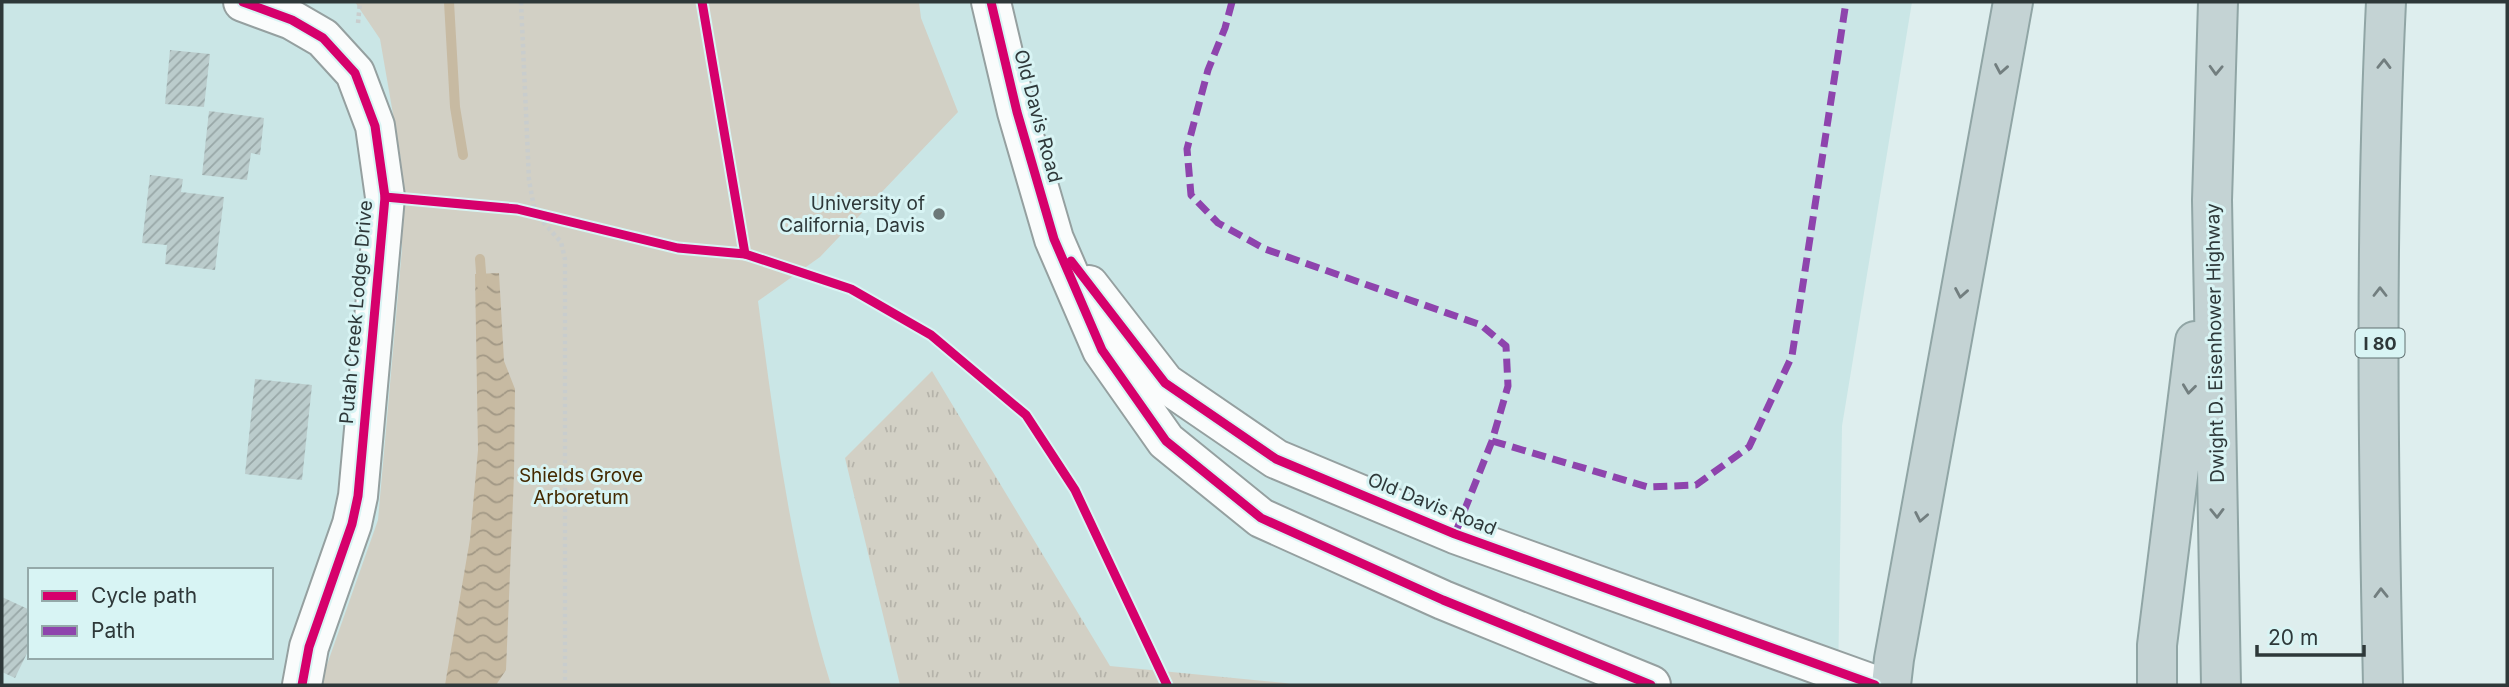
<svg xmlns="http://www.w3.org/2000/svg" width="2509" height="687" font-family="Inter,sans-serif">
	<defs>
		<pattern id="grass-tufts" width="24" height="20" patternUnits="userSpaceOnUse" patternTransform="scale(1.75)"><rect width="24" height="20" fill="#d2d0c5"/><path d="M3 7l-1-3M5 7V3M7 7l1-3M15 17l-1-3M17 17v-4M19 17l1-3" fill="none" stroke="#b5b3aa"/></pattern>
		<pattern id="water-waves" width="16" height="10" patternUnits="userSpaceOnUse" patternTransform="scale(1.75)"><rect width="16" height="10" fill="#c7baa2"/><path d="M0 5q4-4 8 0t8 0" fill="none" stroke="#a29885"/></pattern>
		<pattern id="building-hatch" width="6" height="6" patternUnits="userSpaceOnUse" patternTransform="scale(1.75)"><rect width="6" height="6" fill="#bcc"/><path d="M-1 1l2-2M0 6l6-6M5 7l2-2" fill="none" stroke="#98a7a7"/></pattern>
	</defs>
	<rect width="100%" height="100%" fill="#deeeee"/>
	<path fill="#cae6e6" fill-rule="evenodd" d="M2,2H1912L1842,426L1838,685H2ZM30,570H271V657H30Z"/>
	<polygon fill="url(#grass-tufts)" points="932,371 1110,666 1285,683 1294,685 900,685 845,458"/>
	<path fill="#d2d0c5" d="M355,2H919L921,18L958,112L820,257L758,301C775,430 792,560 831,685H323V676L378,520L402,249L401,160L380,39Z"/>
	<polygon fill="url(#water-waves)" points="499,273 504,361 515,389 514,475 506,670 496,685 445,685 470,539 478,450 475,274"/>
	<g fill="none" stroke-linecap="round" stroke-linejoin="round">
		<g stroke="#c7baa2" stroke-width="10">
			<polyline points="449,2 455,107 463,155"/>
			<polyline points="480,259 482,286"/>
		</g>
	</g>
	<g fill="url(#building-hatch)">
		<polygon points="170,50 210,54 204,107 165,104"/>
		<polygon points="209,111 264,118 260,155 251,153 247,180 202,175"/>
		<polygon points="150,175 183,179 181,192 224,197 215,270 165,264 167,245 142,243"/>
		<polygon points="255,379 312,385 302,480 245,474"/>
		<polygon points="2,597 30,610 30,647 15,678 2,672"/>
	</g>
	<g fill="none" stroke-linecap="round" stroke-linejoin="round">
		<g stroke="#95a0a0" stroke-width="42">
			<g id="minor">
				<polyline points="243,2 292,20 323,38 355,73 375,126 385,197 358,496 352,524 309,647 302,685"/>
				<polyline points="991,2 1017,112 1054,239 1102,350 1166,441 1261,518 1443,600 1651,685"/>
				<polyline points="1089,285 1165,383 1276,459 1455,534 1875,685"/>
			</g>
		</g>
		<g stroke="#90a5a5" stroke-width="42">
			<g id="highway">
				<polyline points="2218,2 2212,200 2221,685"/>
				<polyline points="1891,685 1894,659 2013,2"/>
				<polyline points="2157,685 2157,645 2195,341"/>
				<path d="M2383,685C2378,458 2375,229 2386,2"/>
			</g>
		</g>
		<g stroke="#c9cdcd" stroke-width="4.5" stroke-dasharray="3.5 3.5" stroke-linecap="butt">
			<polyline points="521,2 529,180 535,213 561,242 565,259 565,685"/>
			<polyline points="358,23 360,2"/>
		</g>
		<use href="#minor" stroke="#fafcfc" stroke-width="38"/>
		<use href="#highway" stroke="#c4d3d4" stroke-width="38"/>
		<g stroke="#8e44ad" stroke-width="7" stroke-dasharray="14 7" stroke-linecap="butt">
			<polyline points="1232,2 1225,28 1208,70 1187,149 1191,195 1218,223 1265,249 1481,325 1506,346 1508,386 1492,441 1455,534"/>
			<polyline points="1492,441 1648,487 1696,485 1749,447 1792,356 1846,2"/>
		</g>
		<g stroke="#d8f4f4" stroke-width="13">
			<g id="cycleway">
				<polyline points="243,2 292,20 323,38 355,73 375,126 385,197 358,496 352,524 309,647 302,685"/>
				<polyline points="702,2 745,254 851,289 931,335 1026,415 1075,490 1167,685"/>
				<polyline points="991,2 1017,112 1054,239 1102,350 1166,441 1261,518 1443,600 1651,685"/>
				<polyline points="385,197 517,209 678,248 745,254"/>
				<polyline points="1071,261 1165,383 1276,459 1455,534 1875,685"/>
			</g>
		</g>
		<use href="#cycleway" stroke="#d6006c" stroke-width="9"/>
	</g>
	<defs><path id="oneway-chevron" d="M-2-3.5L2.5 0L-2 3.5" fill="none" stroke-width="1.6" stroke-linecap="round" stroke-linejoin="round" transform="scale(1.75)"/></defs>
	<g stroke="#727e7f">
		<use href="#oneway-chevron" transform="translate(2384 64) rotate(-89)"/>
		<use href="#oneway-chevron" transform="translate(2001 69) rotate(100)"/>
		<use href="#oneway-chevron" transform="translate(2216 70) rotate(92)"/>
		<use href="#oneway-chevron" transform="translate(2380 292) rotate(-90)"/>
		<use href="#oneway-chevron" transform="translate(1961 293) rotate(100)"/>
		<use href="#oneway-chevron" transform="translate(2189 389) rotate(97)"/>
		<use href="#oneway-chevron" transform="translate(2217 513) rotate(89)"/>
		<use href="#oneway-chevron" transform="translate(1921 517) rotate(101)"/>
		<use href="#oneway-chevron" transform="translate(2381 593) rotate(-91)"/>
	</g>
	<circle fill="#6c7878" stroke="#d8f4f4" stroke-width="2.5" cx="939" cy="214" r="7"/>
	<g text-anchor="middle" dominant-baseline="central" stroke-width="6" stroke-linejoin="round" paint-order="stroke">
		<rect fill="#d8f4f4" stroke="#617071" stroke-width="2" x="2355.5" y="328.5" width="49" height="29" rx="5"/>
		<g font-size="18" font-weight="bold" fill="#2e3839">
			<text x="2380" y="343">I 80</text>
		</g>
		<g font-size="19" fill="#2e3839" stroke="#d8f4f4">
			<text transform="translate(1038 116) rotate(75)">Old Davis Road</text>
			<text transform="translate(356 312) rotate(-85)">Putah Creek Lodge Drive</text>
			<text transform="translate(2215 343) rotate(-91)">Dwight D. Eisenhower Highway</text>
			<text transform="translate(1432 504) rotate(22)">Old Davis Road</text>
		</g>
		<g font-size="19" fill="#2e3839" stroke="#d8f4f4" text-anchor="end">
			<text x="925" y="203">University of<tspan x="925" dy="22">California, Davis</tspan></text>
		</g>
		<g font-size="19" fill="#442900" stroke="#d8f4f4">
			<text x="581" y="475">Shields Grove<tspan x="581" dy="22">Arboretum</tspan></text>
		</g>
	</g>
	<rect width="2509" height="687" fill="none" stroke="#2e3839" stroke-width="7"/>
	<rect x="28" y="568" width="245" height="91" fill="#d8f4f4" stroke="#94a9a9" stroke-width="2"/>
	<rect x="42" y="591" width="35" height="10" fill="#d6006c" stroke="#94a9a9" stroke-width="2"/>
	<text x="91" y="603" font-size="21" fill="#2e3839">Cycle path</text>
	<rect x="42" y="626" width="35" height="10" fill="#8e44ad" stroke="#94a9a9" stroke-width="2"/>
	<text x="91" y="638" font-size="21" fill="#2e3839">Path</text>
	<path d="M2257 645v10h107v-10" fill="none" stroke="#2e3839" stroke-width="3.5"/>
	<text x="2268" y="645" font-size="21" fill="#2e3839" stroke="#d8f4f4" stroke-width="5" paint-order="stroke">20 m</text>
</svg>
